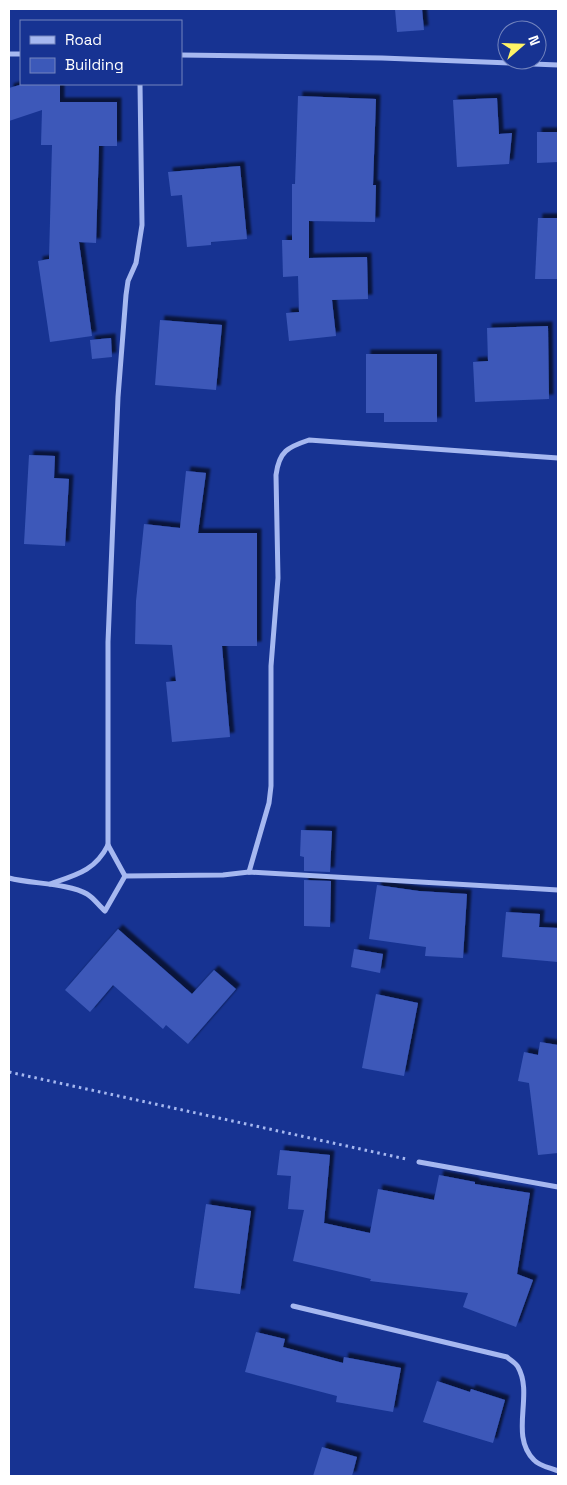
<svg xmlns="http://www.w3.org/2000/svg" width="567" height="1485" font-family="'Space Grotesk',sans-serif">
	<defs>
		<filter id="shadow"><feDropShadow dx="4.5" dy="-4.5" stdDeviation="1" flood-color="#0009"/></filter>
	</defs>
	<rect width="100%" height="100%" fill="#173392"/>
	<g fill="#3c59b9" filter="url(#shadow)">
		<polygon points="395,9 422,9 424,30 397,32"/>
		<polygon points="23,84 60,84 60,102 117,102 117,146 99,146 96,243 79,242 92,336 50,342 38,261 49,259 52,145 41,145 42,110 9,121 9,88"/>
		<polygon points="298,96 376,99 373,185 376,185 375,222 309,221 309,258 367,257 368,299 332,300 336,336 289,341 286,313 299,312 298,276 283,277 282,240 292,240 292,184 295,184"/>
		<polygon points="497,98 499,134 512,133 509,164 457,167 453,100"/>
		<polygon points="537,132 558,132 558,162 537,163"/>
		<polygon points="240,166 247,239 211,242 211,245 187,247 182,195 171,196 168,172"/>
		<polygon points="538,218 558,218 558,279 535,279"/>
		<polygon points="160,320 222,325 216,390 155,385"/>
		<polygon points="548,326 549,399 475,402 473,362 488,361 487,328"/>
		<polygon points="111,338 112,357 92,359 90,340"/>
		<polygon points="366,354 437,354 437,422 384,422 384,413 366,413"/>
		<polygon points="29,455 55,456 54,478 69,479 65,546 24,544"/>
		<polygon points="186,471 206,473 198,533 257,533 257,646 222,646 230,737 172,742 166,682 176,681 172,645 135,644 136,601 144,524 180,528"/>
		<polygon points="301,830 332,831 330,872 304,871 304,857 300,856"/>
		<polygon points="304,880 331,881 330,927 304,926"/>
		<polygon points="377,885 419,891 467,894 463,958 425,956 426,947 369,939"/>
		<polygon points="506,912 540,914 539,927 558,928 558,962 502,957"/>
		<polygon points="118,929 192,994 214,970 236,989 188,1044 166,1025 163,1029 113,985 90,1012 65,990"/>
		<polygon points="354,949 383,954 380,973 351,967"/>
		<polygon points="376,994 418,1003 404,1076 362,1068"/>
		<polygon points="540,1042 558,1045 558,1153 538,1155 529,1083 518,1081 524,1052 538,1055"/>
		<polygon points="280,1150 330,1155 324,1223 370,1233 378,1189 434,1200 439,1175 475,1182 475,1184 530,1193 517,1274 533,1280 516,1327 463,1307 468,1293 370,1281 371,1279 293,1261 304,1210 288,1209 291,1176 277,1175"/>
		<polygon points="206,1204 251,1211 240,1294 194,1288"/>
		<polygon points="256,1332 285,1339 283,1347 343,1363 344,1357 401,1368 393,1412 336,1402 337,1396 245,1372"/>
		<polygon points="437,1381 470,1392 471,1389 505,1400 493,1443 423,1422"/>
		<polygon points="322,1447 357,1457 352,1476 313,1476"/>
	</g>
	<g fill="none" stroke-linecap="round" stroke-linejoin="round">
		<polyline stroke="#a6b8f0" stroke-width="3" stroke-dasharray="2.5 4" stroke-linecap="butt" points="9,1072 406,1159"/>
		<g stroke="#a6b8f0" stroke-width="5">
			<polyline points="9,54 21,54"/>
			<polyline points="181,55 382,58 558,65"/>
			<polyline points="108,845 125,876"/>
			<path d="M249,872L269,803L271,786V666L278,578L276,475C279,451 288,447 309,440L558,458"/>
			<path d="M9,878C31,884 68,883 87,894C94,898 99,906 105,911L125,876L223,875L249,872L558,890"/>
			<path d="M50,884C76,875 95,871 108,845V642L118,397L126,295L128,281L136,263L142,225L140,84"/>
			<polyline points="419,1162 558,1187"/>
			<path d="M293,1306L507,1357C510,1360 516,1363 518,1367C534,1395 509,1435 534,1460C539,1466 551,1468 558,1471"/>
		</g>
	</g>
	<rect width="567" height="1485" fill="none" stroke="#ffffff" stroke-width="20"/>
	<rect x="20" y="20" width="162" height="65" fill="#173392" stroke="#7485be"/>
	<rect x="30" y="36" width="25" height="8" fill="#a6b8f0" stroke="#7485be"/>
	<text x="65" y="45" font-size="15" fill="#ffffff">Road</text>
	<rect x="30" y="58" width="25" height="15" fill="#3c59b9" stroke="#7485be"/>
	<text x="65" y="70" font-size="15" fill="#ffffff">Building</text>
	<g transform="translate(522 45) rotate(70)"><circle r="24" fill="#173392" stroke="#7485be"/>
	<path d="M0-4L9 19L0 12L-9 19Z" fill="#fff366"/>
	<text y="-8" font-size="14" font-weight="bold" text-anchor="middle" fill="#ffffff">N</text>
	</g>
</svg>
